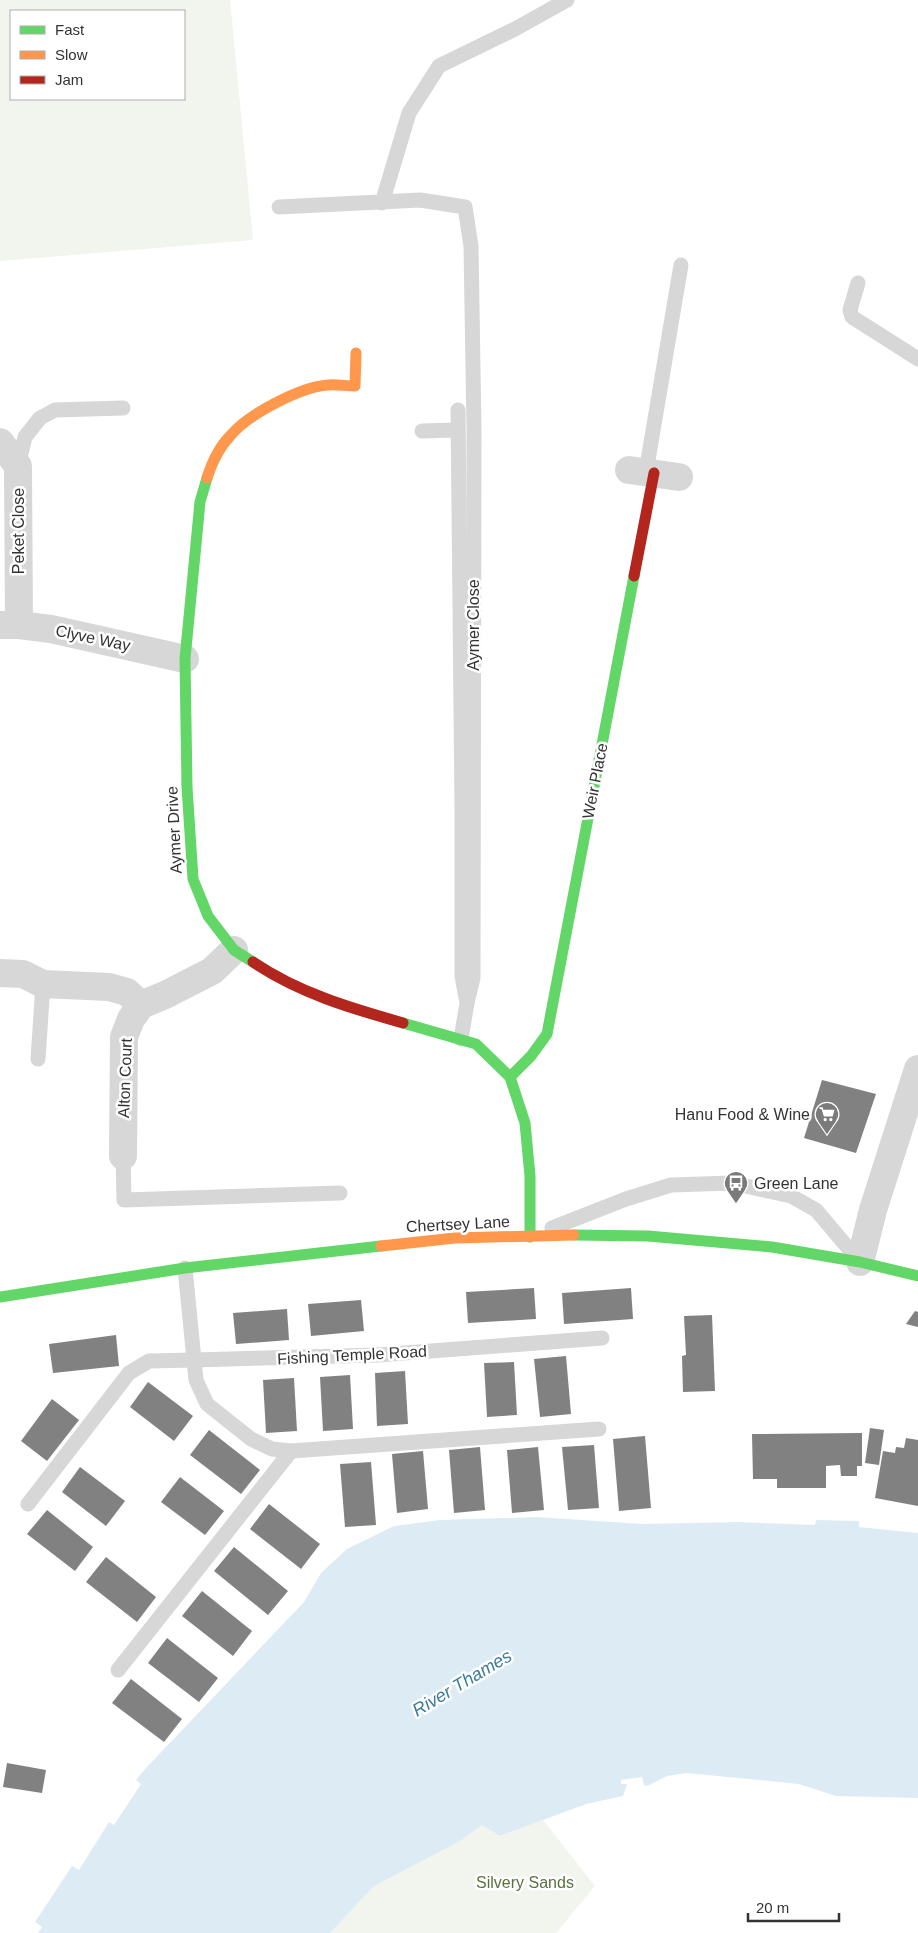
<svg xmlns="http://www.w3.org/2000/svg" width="918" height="1933" font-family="Arial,sans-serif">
	<rect width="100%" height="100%" fill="#fff"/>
	<g fill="#f2f5ed" fill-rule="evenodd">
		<path d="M0,0H230L253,240L0,261ZM184,11V99H11V11Z"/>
		<polygon points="543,1820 595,1886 556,1933 330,1933 374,1886 482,1825 500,1836"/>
	</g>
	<polygon fill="#ddecf4" points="536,1517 643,1524 740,1522 815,1525 816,1520 859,1521 859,1527 918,1533 918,1798 836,1796 799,1784 687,1773 667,1776 647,1786 644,1785 642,1777 621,1780 621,1784 627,1784 623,1796 586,1804 500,1836 482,1825 460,1841 374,1886 330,1933 38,1933 42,1927 35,1922 72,1866 79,1870 109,1822 114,1825 141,1784 136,1780 146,1768 304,1602 321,1573 347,1549 394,1526 440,1520"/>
	<g fill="#818181">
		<polygon points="822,1080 876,1094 856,1153 804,1138"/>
		<polygon points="534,1288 536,1319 468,1323 466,1292"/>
		<polygon points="631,1288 633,1319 564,1324 562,1293"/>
		<polygon points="361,1300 364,1331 311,1336 308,1304"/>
		<polygon points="287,1309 289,1340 236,1344 233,1313"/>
		<polygon points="915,1311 918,1312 918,1327 906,1324"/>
		<polygon points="712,1315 715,1391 683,1392 682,1356 686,1355 684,1316"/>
		<polygon points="116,1335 119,1366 53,1373 49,1344"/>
		<polygon points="566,1356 571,1414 540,1417 534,1359"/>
		<polygon points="514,1362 517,1415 487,1417 484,1363"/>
		<polygon points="405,1371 408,1424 377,1426 375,1373"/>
		<polygon points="350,1375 353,1429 323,1431 320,1377"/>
		<polygon points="294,1378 297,1431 266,1433 263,1380"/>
		<polygon points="148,1382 193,1416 174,1441 130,1407"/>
		<polygon points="52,1399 79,1420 47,1461 21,1441"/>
		<polygon points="870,1428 884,1430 879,1465 865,1463"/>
		<polygon points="209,1430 260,1470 241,1494 190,1455"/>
		<polygon points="862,1433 862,1466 857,1466 857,1476 841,1476 840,1465 826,1466 826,1488 777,1488 777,1479 753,1479 752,1434"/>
		<polygon points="645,1436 651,1508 619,1511 613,1439"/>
		<polygon points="906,1438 918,1440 918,1506 875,1498 883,1451 895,1453 896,1447 904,1448"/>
		<polygon points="594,1445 599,1508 568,1510 562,1447"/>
		<polygon points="480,1447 485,1510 454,1513 449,1450"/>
		<polygon points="538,1447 544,1510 512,1513 507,1450"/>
		<polygon points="423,1451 428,1509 397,1513 392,1454"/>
		<polygon points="371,1462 376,1525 345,1527 340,1464"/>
		<polygon points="80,1467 125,1501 106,1526 62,1492"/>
		<polygon points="180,1477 224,1511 205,1535 161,1502"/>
		<polygon points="269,1504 320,1544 301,1569 250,1529"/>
		<polygon points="47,1510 93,1547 75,1571 27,1534"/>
		<polygon points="234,1547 288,1591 268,1615 214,1571"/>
		<polygon points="106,1557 156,1597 137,1622 86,1582"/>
		<polygon points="202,1591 252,1631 233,1656 182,1616"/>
		<polygon points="167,1638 218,1678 199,1702 148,1663"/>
		<polygon points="131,1679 182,1719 164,1742 112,1703"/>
		<polygon points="7,1763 46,1770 42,1793 3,1787"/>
	</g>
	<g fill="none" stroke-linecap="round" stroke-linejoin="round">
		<g stroke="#d7d7d7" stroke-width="15">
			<polyline points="382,203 409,113 439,66 515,29 567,0"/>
			<polyline points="279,207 420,200 465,207 471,246 474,429 473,978 467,1003 461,1039"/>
			<polyline points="858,283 850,310 852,317 918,359"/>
			<polyline points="458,410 462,808 462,976 466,998"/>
			<polyline points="422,431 457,430"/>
			<polyline points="18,466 25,437 40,418 55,410 123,408"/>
			<polyline points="646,472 681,265"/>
			<polyline points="38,1059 43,984"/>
			<polyline points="123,1156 124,1200 340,1193"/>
			<polyline points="552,1228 626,1199 671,1185 732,1183 791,1196 816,1210 860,1262"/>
			<polyline points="185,1268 194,1360 378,1355 602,1338"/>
			<polyline points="28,1504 129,1373 149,1361 194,1360 196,1380 207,1404 251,1439 272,1449 291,1451 599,1429"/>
			<polyline points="118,1670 291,1451"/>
		</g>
		<g stroke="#d7d7d7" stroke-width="28">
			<polyline points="0,442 18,466 19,625"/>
			<polyline points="629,470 679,477"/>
			<polyline points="1,625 19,625 51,629 185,659"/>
			<polyline points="0,973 23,974 43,984 109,987 127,992 141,1005"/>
			<polyline points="123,1156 124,1037 131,1019 141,1005 165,995 212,971 234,950"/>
			<polyline points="860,1262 873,1210 918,1069"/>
		</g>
		<g stroke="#63d668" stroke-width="11">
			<polyline points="207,478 200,502 185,659 187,787 193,879 208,916 234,950 253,962"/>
			<polyline points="403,1023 476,1044 510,1077 525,1123 530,1176 530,1237"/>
			<polyline points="510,1077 531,1056 547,1034 634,576"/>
			<polyline points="574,1235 648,1236 772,1247 860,1262 918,1276"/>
			<polyline points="0,1297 185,1268 381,1246"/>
		</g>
		<g stroke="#ff974d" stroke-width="11">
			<path d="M207,478C212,462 219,447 231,435C249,414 300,387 328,385C337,384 346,386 355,386L356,353"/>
			<polyline points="381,1246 455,1238 574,1235"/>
		</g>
		<g stroke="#b3261e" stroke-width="11">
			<polyline points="634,576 654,473"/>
			<path d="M253,962C299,993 350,1008 403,1023"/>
		</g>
	</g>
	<defs>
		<g id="supermarket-pin" transform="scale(1.25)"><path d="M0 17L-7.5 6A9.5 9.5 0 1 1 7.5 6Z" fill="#7a7a7a" stroke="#fff"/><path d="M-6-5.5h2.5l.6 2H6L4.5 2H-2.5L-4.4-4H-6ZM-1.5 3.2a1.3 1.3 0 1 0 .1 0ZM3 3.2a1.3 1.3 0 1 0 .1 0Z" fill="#fff"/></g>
		<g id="bus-pin" transform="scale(1.25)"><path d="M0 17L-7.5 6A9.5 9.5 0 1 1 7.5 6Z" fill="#7a7a7a" stroke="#fff"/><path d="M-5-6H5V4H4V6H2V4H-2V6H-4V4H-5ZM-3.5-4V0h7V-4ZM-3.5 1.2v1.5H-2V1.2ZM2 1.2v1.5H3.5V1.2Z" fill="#fff"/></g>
	</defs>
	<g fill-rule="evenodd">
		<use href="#supermarket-pin" x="827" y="1114"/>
		<use href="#bus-pin" x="736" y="1183"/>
	</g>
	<g text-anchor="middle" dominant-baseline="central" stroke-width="5" stroke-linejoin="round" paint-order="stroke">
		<g font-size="16" fill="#333" stroke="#fff">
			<text transform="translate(18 531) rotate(-90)">Peket Close</text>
			<text transform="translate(473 625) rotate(-90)">Aymer Close</text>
			<text transform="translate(93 638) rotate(12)">Clyve Way</text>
			<text transform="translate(595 781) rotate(-79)">Weir Place</text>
			<text transform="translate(174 830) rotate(-93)">Aymer Drive</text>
			<text transform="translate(125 1078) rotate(-88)">Alton Court</text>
			<text transform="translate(458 1224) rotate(-3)">Chertsey Lane</text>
			<text transform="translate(352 1355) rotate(-3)">Fishing Temple Road</text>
		</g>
		<g font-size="16" fill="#333" stroke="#fff" text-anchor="end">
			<text x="810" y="1114">Hanu Food &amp; Wine</text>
			<text x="754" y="1183" text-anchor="start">Green Lane</text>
		</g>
		<g font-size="16" fill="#59723d" stroke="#fff">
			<text x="525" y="1882">Silvery Sands</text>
		</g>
		<g font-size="18" font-style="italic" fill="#3b7b9b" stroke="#fff">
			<text transform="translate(462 1683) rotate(-31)">River Thames</text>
		</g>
	</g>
	<rect x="10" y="10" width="175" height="90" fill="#ffffff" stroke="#adadad"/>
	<rect x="20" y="26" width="25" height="8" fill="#63d668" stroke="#adadad"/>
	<text x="55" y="35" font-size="15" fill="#333333">Fast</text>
	<rect x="20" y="51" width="25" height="8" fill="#ff974d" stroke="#adadad"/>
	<text x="55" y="60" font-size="15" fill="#333333">Slow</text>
	<rect x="20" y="76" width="25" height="8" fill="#b3261e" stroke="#adadad"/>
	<text x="55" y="85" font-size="15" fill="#333333">Jam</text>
	<path d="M748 1913v8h91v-8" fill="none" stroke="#333333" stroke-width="2.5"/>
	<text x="756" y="1913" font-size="15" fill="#333333" stroke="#ffffff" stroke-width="4" paint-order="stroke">20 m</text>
</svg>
